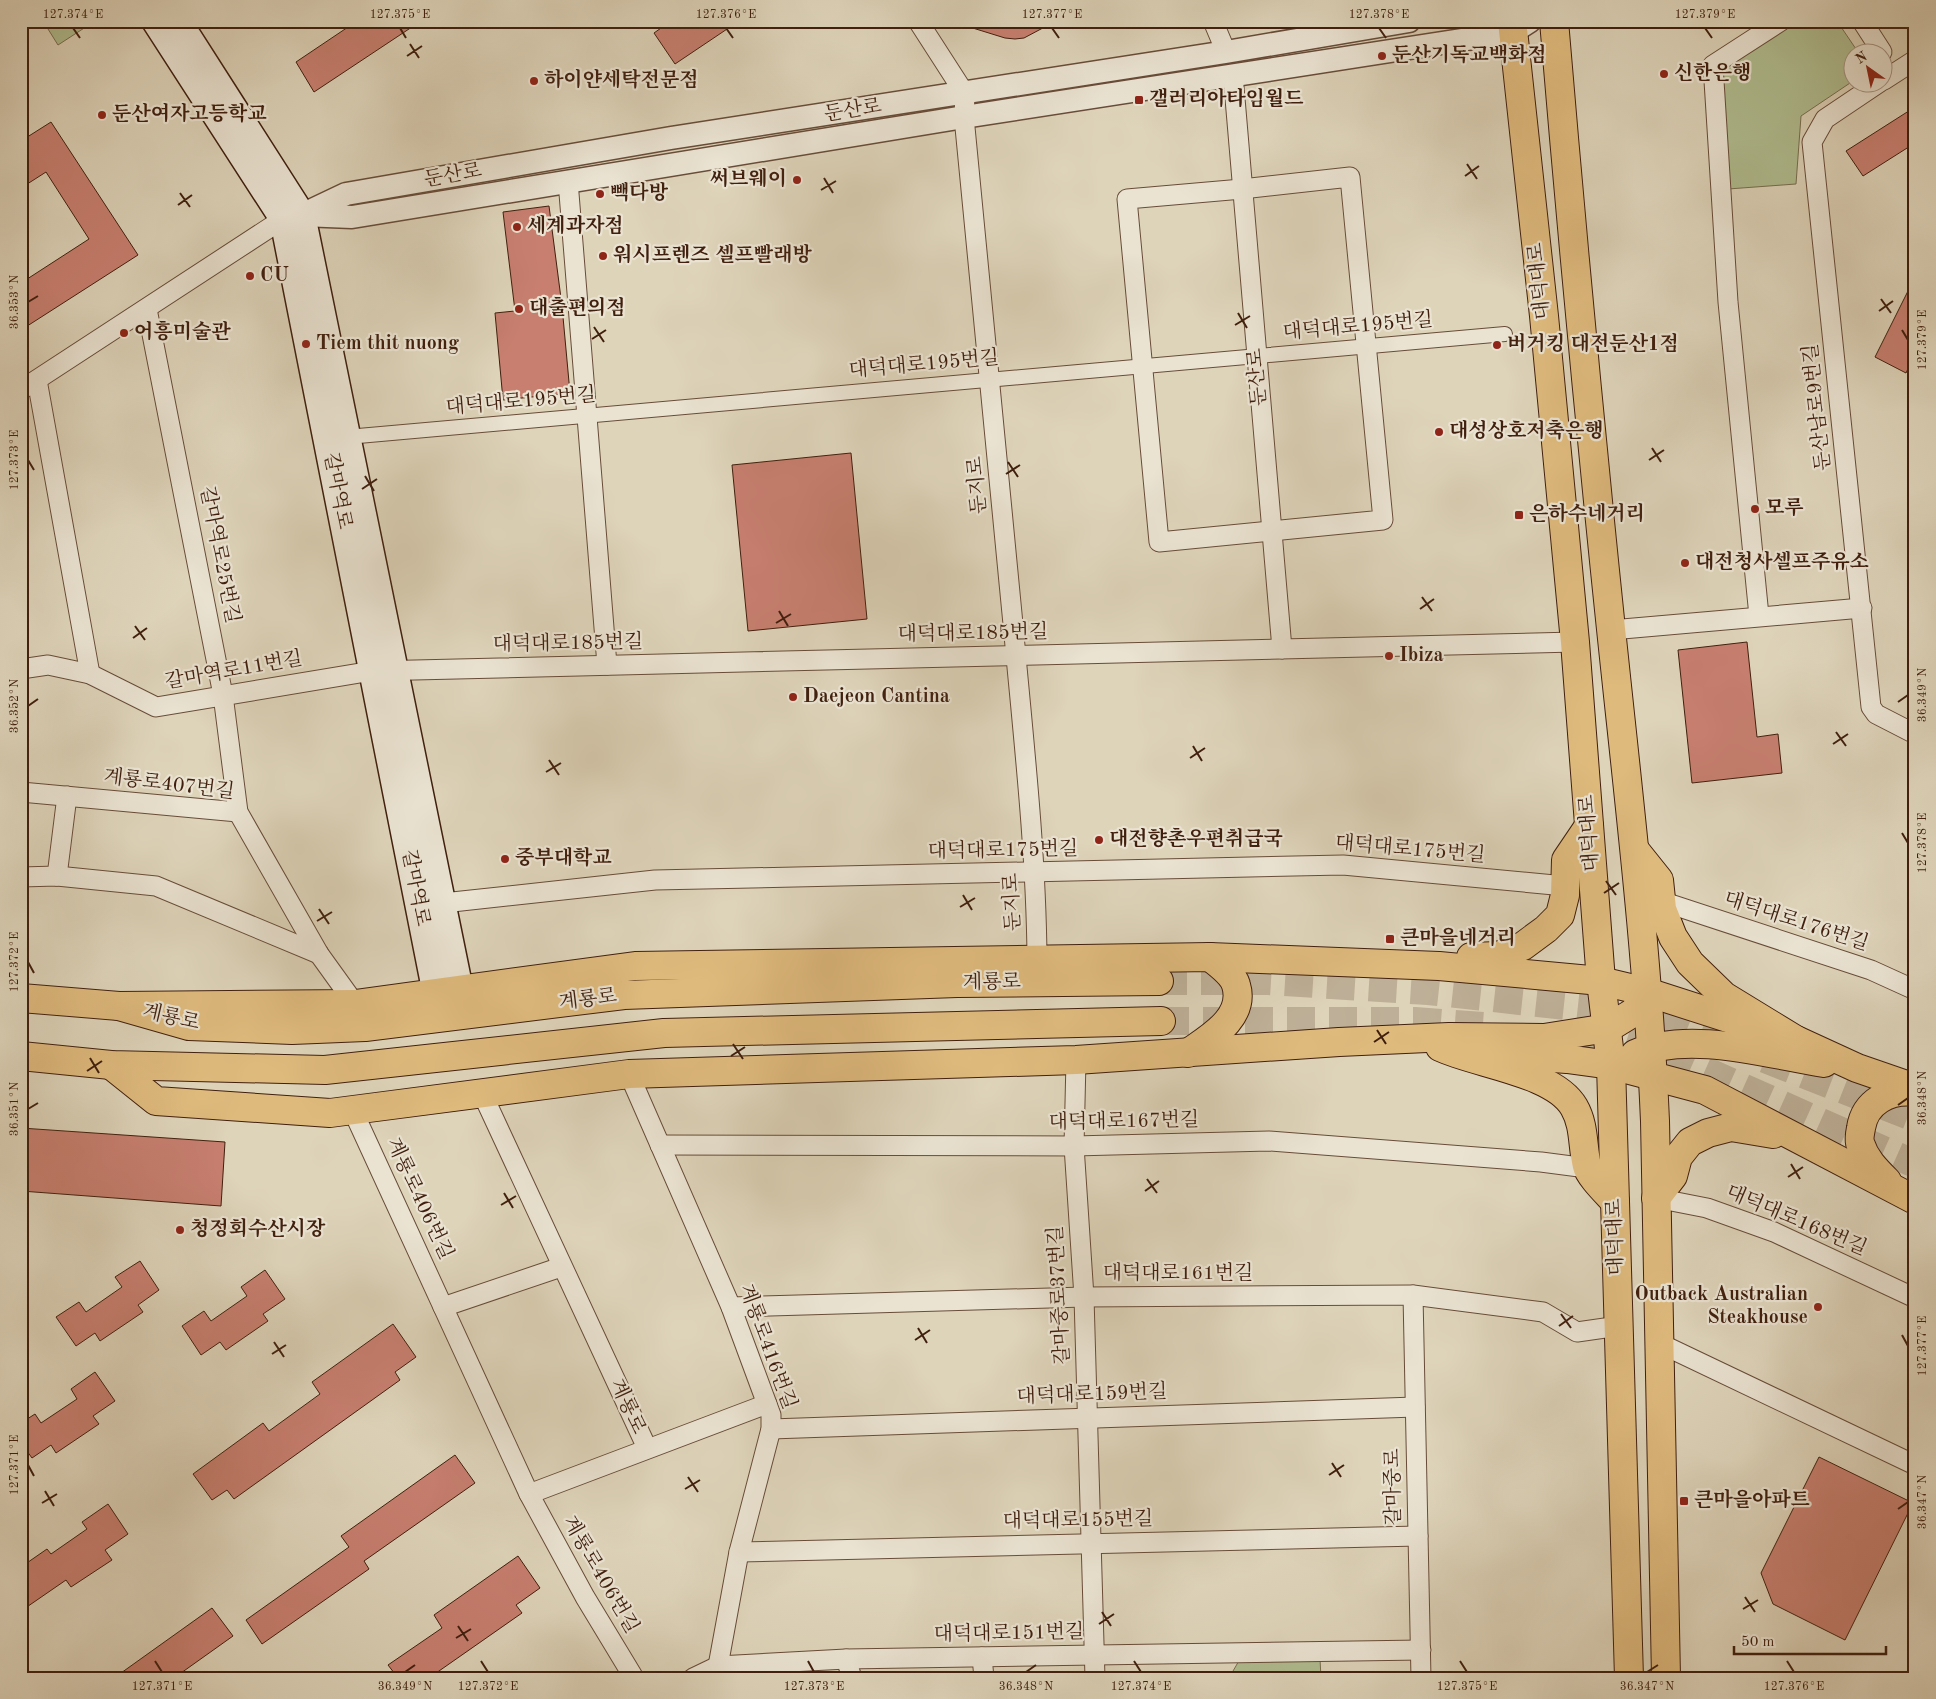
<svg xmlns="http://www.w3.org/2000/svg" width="1936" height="1699" font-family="'Old Standard TT','Noto Serif KR',serif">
	<rect width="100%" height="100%" fill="#ded4ba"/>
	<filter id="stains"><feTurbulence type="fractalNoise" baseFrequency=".004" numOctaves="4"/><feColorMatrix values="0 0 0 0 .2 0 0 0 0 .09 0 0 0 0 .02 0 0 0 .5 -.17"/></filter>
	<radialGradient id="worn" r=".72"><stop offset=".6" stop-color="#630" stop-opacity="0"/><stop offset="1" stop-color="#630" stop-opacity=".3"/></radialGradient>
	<g fill="#b0bd90" stroke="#786e4f">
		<polygon points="43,21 95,21 58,45"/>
		<polygon points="1780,21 1837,21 1858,52 1854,52 1853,81 1801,116 1796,184 1728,189 1719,62"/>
		<polygon points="1244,1652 1320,1659 1321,1678 1229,1678"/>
	</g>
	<g fill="#c87f70" stroke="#401f0e">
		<polygon points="357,21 421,21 314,92 296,62"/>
		<polygon points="671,21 739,21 675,64 654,33"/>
		<polygon points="964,21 1056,21 1024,38 1015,39 1005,38 963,25"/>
		<polygon points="1915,107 1915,143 1863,176 1846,151"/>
		<polygon points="51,122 138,255 21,330 21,283 89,239 46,172 21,188 21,141"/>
		<polygon points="549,206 562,306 570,393 503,400 495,313 515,311 503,212"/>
		<polygon points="1915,277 1915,354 1906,373 1875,357"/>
		<polygon points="851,453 867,619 748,631 732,465"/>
		<polygon points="1747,642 1757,737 1778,734 1782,773 1692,783 1678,650"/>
		<polygon points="21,1128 225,1142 221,1206 21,1191"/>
		<polygon points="140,1261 159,1290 138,1305 143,1312 100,1341 95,1333 76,1346 56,1317 79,1302 86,1312 122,1287 115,1277"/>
		<polygon points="265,1270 285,1299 263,1314 268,1321 226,1350 220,1342 201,1355 182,1326 204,1311 211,1321 247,1296 241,1287"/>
		<polygon points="393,1324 416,1357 395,1372 400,1380 234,1499 227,1490 212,1500 193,1474 263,1423 269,1431 320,1394 312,1382"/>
		<polygon points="95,1372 115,1401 93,1416 99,1424 56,1453 51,1445 32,1458 21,1443 21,1423 35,1414 41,1423 77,1399 71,1389"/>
		<polygon points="455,1455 475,1483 364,1561 369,1569 262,1644 246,1620 349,1547 341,1536"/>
		<polygon points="1819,1457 1913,1503 1845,1640 1773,1604 1761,1573"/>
		<polygon points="108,1504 128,1534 105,1550 112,1560 71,1587 66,1580 21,1611 21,1567 47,1549 51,1554 87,1529 82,1522"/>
		<polygon points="518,1556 540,1588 516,1605 522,1613 429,1678 398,1678 388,1665 442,1628 434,1615"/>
		<polygon points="212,1608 233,1636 174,1678 114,1678"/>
	</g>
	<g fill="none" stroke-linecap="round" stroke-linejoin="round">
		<g stroke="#beb098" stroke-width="28" stroke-dasharray="28 14" stroke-linecap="butt">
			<polyline points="1159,981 1268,981 1428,991 1612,1011 1678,1024 1728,1044"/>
			<polyline points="1161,1021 1415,1021 1485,1026"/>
			<polyline points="1585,1035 1610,1037 1673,1056 1915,1164"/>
			<polyline points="1765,1059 1915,1118"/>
		</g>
		<g stroke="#684c39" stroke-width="16">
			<polyline id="pedestrian" points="347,437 1505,334"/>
		</g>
		<g stroke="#684c39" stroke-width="21">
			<g id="minor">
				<path d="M918,21L965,94L964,117C981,286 998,455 1013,624C1023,735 1036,847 1037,958"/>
				<polyline points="1213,21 1226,52"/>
				<polyline points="1862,21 1882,52"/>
				<polyline points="1233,75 1282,649"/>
				<polyline points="1884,80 1915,60"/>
				<polyline points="1880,82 1825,119 1812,142 1871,707 1876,714 1915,734"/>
				<polygon points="1350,177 1383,520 1159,542 1127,199 1242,189"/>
				<polyline points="568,181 607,665"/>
				<polyline points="147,309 223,695 238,812 319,954 355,1004"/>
				<polyline points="37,380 90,674"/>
				<polyline points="21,390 283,219"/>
				<polyline points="1759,616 1728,302 1713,65 1781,21"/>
				<polyline points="1611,630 1862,608"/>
				<polyline points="21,669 48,665 90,674 156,707 372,671 1575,642"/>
				<polyline points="21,792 238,812"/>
				<polyline points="57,876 67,796"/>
				<polyline points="21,877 57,876 156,886 319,954"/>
				<polyline points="1661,901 1871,970 1915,990"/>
				<polyline points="443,903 655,880 1343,865 1565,886"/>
				<polyline points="1076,1060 1074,1146 1084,1297 1095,1678"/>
				<polyline points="629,1074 731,1307 771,1415 771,1429 739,1552 718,1666 723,1677"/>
				<polyline points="482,1093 647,1448"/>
				<polyline points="353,1111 529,1494 585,1597 634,1678"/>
				<polyline points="660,1145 1074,1146 1269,1141 1541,1162 1587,1168"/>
				<polyline points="1656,1198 1707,1208 1774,1232 1915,1298"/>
				<polyline points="1413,1295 1421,1678"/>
				<polyline points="443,1307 561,1267"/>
				<polyline points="731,1307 1084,1297 1413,1295 1543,1312 1577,1332 1619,1326"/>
				<polyline points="1659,1343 1915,1465"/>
				<polyline points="771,1429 1415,1407"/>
				<polyline points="529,1494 767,1404"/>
				<polyline points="739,1552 1418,1536"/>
				<polyline points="982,1657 984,1678"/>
				<polyline points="846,1659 852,1678"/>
				<polyline points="693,1678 718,1666 846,1659 1421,1650"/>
			</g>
		</g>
		<g stroke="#684c39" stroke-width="25">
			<g id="tertiary">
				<polyline points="306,213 346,194 671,138 1226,52 1409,21"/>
				<polyline points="302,215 352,217 964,117 1513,32 1530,21"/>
			</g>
		</g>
		<g stroke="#401f0e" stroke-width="29">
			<g id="secondary">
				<polyline points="155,21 283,219 436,994"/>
				<polyline points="178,21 302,215 460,990"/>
			</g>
		</g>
		<g stroke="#401f0e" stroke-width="30">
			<g id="primary">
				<polyline points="1512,21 1544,316 1575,642 1601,981 1611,1065 1629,1678"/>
				<path d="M1554,21C1571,224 1590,427 1611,629C1628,793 1648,956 1655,1121L1666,1678"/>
				<polyline points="1635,850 1659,880 1662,909 1673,937 1690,963 1724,996 1796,1040 1857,1068 1915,1088"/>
				<polyline points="1471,957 1498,956 1523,946 1546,929 1560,915 1565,895 1566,860 1589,826"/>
				<polyline points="21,998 119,1006 189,1026 292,1030 365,1027 624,995 957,983 1159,981"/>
				<polyline points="119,1006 355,1004 635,966 1210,957 1439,966 1601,981 1647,992 1796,1040"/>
				<path d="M1440,1047C1476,1064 1554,1072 1574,1107C1585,1126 1582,1146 1587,1166C1589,1176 1608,1194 1615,1202"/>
				<path d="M1188,1053C1209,1038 1246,1018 1236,985C1233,974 1219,964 1210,957"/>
				<path d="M1635,1054C1688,1030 1768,1054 1824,1063"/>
				<polyline points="1509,1055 1567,1059 1611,1065 1705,1090 1915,1200"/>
				<polyline points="21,1056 111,1065 325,1070 664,1033 1161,1021"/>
				<polyline points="111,1065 156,1101 330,1113 629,1074 1076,1060 1339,1042 1449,1037 1544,1038 1608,1028 1634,1012 1647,992"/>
				<path d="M1887,1181C1875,1169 1865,1159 1860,1143C1859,1139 1860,1133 1861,1128C1865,1102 1889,1089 1915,1092"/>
				<polyline points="1656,1198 1673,1176 1678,1157 1690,1142 1708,1133 1731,1127 1773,1134"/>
			</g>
		</g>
		<use href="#pedestrian" stroke="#eae3d2" stroke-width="14"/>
		<use href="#minor" stroke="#eae3d2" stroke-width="19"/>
		<use href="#tertiary" stroke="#eae3d2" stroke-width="22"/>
		<use href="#secondary" stroke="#eae3d2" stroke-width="26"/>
		<use href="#primary" stroke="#dfba7d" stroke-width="28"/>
	</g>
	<path fill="none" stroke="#401f0e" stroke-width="2" d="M73,28L80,38M400,28L406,38M726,28L733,38M1052,28L1059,38M1379,28L1386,38M1705,28L1712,38M410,44L419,58M407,56L422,46M1467,164L1477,179M1465,176L1479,166M824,178L833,193M821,190L836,181M180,193L190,207M178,205L192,195M1881,299L1891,313M28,302L38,296M1879,311L1893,301M1238,313L1247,328M1235,325L1250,316M594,327L604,342M1902,330L1908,340M592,339L606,330M1652,448L1661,462M28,460L34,470M1649,460L1664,450M1008,462L1018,477M1006,474L1020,465M365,476L374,491M362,489L377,479M1422,597L1432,611M1420,609L1434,599M779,611L788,626M776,623L791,614M135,626L145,640M133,638L147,628M1898,702L1908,695M28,706L38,699M1836,732L1846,746M1833,744L1848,734M1193,746L1202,761M1190,758L1205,748M549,760L559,775M546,772L561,763M1902,833L1908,843M1606,881L1616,895M1604,893L1619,883M963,895L972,910M960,907L975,898M319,909L329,924M317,921L332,912M28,962L34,973M1377,1030L1386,1044M1374,1042L1389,1032M733,1044L743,1059M731,1056L745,1047M90,1058L99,1073M87,1071L102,1061M1898,1105L1908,1098M28,1109L38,1103M1791,1164L1800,1179M1788,1177L1803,1167M1147,1179L1157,1193M1145,1191L1159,1181M504,1193L513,1208M501,1205L516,1196M1561,1314L1571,1328M1559,1326L1573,1316M918,1328L927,1343M1902,1335L1908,1346M915,1340L930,1330M274,1342L284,1357M272,1354L286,1345M1332,1463L1341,1477M28,1465L34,1476M1329,1475L1344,1465M688,1477L698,1492M685,1489L700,1480M45,1491L54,1506M42,1503L57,1494M1898,1509L1908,1502M1745,1597L1755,1612M1743,1609L1758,1600M1102,1612L1111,1626M1099,1624L1114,1614M458,1626L468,1641M456,1638L471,1629M155,1661L162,1672M481,1661L488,1672M808,1661L814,1672M1134,1661L1141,1672M1460,1661L1467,1672M1787,1661L1794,1672M405,1672L415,1665M1026,1672L1036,1665M1647,1672L1658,1665"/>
	<g fill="#8f2418" stroke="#eae3d2" stroke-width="2">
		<circle cx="1382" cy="56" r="5"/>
		<circle cx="1664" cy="74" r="5"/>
		<circle cx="534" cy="81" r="5"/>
		<rect x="1134" y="95" width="10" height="10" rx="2.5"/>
		<circle cx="102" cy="115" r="5"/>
		<circle cx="797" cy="180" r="5"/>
		<circle cx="600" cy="194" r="5"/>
		<circle cx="517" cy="227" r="5"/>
		<circle cx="603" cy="256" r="5"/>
		<circle cx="250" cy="276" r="5"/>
		<circle cx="519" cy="309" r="5"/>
		<circle cx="124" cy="333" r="5"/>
		<circle cx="306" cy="344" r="5"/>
		<circle cx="1497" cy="345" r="5"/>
		<circle cx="1439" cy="432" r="5"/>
		<circle cx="1755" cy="509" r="5"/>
		<rect x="1514" y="510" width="10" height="10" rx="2.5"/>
		<circle cx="1685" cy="563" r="5"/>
		<circle cx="1389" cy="656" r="5"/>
		<circle cx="793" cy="697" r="5"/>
		<circle cx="1099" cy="840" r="5"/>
		<circle cx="505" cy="859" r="5"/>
		<rect x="1385" y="934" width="10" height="10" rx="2.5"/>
		<circle cx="180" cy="1230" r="5"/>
		<circle cx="1818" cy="1307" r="5"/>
		<rect x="1679" y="1496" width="10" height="10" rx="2.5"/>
	</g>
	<g text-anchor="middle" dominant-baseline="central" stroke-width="4.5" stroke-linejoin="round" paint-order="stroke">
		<g font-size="20" font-weight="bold" fill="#401f0e" stroke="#eae3d2" text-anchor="start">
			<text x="1392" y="56">둔산기독교백화점</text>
			<text x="1674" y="74">신한은행</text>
			<text x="544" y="81">하이얀세탁전문점</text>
			<text x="1149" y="100">갤러리아타임월드</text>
			<text x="112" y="115">둔산여자고등학교</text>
			<text x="787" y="180" text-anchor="end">써브웨이</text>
			<text x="610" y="194">빽다방</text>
			<text x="527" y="227">세계과자점</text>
			<text x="613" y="256">워시프렌즈 셀프빨래방</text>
			<text x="260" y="276">CU</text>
			<text x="529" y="309">대출편의점</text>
			<text x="134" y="333">어흥미술관</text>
			<text x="316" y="344">Tiem thit nuong</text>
			<text x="1507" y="345">버거킹 대전둔산1점</text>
			<text x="1449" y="432">대성상호저축은행</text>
			<text x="1765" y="509">모루</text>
			<text x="1529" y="515">은하수네거리</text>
			<text x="1695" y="563">대전청사셀프주유소</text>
			<text x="1399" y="656">Ibiza</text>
			<text x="803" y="697">Daejeon Cantina</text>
			<text x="1109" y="840">대전향촌우편취급국</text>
			<text x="515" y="859">중부대학교</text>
			<text x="1400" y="939">큰마을네거리</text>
			<text x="190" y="1230">청정회수산시장</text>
			<text x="1808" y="1295" text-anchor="end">Outback Australian<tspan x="1808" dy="23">Steakhouse</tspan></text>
			<text x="1694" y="1501">큰마을아파트</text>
		</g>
		<g font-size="20" fill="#401f0e" stroke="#eae3d2">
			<text transform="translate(853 111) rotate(-9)">둔산로</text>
			<text transform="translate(453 176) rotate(-10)">둔산로</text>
			<text transform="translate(1540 281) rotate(-96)">대덕대로</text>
			<text transform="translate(1358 327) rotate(-5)">대덕대로195번길</text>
			<text transform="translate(924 365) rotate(-5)">대덕대로195번길</text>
			<text transform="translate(1258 377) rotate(-95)">둔산로</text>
			<text transform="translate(521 402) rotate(-5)">대덕대로195번길</text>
			<text transform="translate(1818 407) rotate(-96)">둔산남로9번길</text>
			<text transform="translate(978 485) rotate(-95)">둔지로</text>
			<text transform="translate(337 491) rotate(79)">갈마역로</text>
			<text transform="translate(219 555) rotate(79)">갈마역로25번길</text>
			<text transform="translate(973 634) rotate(-1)">대덕대로185번길</text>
			<text transform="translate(568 644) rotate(-1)">대덕대로185번길</text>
			<text transform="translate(234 671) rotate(-10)">갈마역로11번길</text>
			<text transform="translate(169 785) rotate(7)">계룡로407번길</text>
			<text transform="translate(1590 833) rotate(-94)">대덕대로</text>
			<text transform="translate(1410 850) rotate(5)">대덕대로175번길</text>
			<text transform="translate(1003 851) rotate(-1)">대덕대로175번길</text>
			<text transform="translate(415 888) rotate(79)">갈마역로</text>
			<text transform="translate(1013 902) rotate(-93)">둔지로</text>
			<text transform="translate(1796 922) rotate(18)">대덕대로176번길</text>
			<text transform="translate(992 983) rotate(-1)">계룡로</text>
			<text transform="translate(588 1000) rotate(-7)">계룡로</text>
			<text transform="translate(171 1018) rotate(13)">계룡로</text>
			<text transform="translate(1124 1122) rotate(-1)">대덕대로167번길</text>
			<text transform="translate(419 1199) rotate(65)">계룡로406번길</text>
			<text transform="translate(1796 1221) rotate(23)">대덕대로168번길</text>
			<text transform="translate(1616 1237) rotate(-92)">대덕대로</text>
			<text x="1178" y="1274">대덕대로161번길</text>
			<text transform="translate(1060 1295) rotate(-93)">갈마중로37번길</text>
			<text transform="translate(767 1347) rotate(70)">계룡로416번길</text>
			<text transform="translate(1092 1395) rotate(-2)">대덕대로159번길</text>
			<text transform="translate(627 1407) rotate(65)">계룡로</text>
			<text transform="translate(1394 1487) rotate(-91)">갈마중로</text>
			<text transform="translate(1078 1521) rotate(-1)">대덕대로155번길</text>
			<text transform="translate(600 1575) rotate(60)">계룡로406번길</text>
			<text transform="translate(1009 1634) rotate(-1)">대덕대로151번길</text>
		</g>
	</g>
	<rect width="1936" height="1699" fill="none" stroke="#ded4ba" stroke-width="55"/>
	<g transform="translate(1868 68) rotate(327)"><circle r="24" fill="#eae3d2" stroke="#a69584"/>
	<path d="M0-4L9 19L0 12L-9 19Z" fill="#8f2418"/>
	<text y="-8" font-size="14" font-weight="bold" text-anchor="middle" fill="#401f0e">N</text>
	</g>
	<path d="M1734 1646v8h152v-8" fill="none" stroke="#401f0e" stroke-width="2.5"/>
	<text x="1741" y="1646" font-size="15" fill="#401f0e" stroke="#eae3d2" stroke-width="4" paint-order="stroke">50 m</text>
	<rect x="28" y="28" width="1880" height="1644" fill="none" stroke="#401f0e" stroke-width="2"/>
	<g font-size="12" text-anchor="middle" fill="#401f0e">
		<text x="73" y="18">127.374°E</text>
		<text x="400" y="18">127.375°E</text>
		<text x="726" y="18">127.376°E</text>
		<text x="1052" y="18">127.377°E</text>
		<text x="1379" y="18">127.378°E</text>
		<text x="1705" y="18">127.379°E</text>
		<text transform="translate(14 302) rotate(-90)" y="4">36.353°N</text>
		<text transform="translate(1922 340) rotate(-90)" y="4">127.379°E</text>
		<text transform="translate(14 460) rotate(-90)" y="4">127.373°E</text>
		<text transform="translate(1922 695) rotate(-90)" y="4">36.349°N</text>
		<text transform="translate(14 706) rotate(-90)" y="4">36.352°N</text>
		<text transform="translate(1922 843) rotate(-90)" y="4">127.378°E</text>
		<text transform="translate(14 962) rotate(-90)" y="4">127.372°E</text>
		<text transform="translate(1922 1098) rotate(-90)" y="4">36.348°N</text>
		<text transform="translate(14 1109) rotate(-90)" y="4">36.351°N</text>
		<text transform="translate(1922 1346) rotate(-90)" y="4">127.377°E</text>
		<text transform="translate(14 1465) rotate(-90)" y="4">127.371°E</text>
		<text transform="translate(1922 1502) rotate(-90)" y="4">36.347°N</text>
		<text x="162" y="1690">127.371°E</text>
		<text x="405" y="1690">36.349°N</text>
		<text x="488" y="1690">127.372°E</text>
		<text x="814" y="1690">127.373°E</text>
		<text x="1026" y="1690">36.348°N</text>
		<text x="1141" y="1690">127.374°E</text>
		<text x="1467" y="1690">127.375°E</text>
		<text x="1647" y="1690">36.347°N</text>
		<text x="1794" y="1690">127.376°E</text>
	</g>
	<rect width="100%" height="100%" filter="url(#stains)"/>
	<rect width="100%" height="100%" fill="url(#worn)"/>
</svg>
